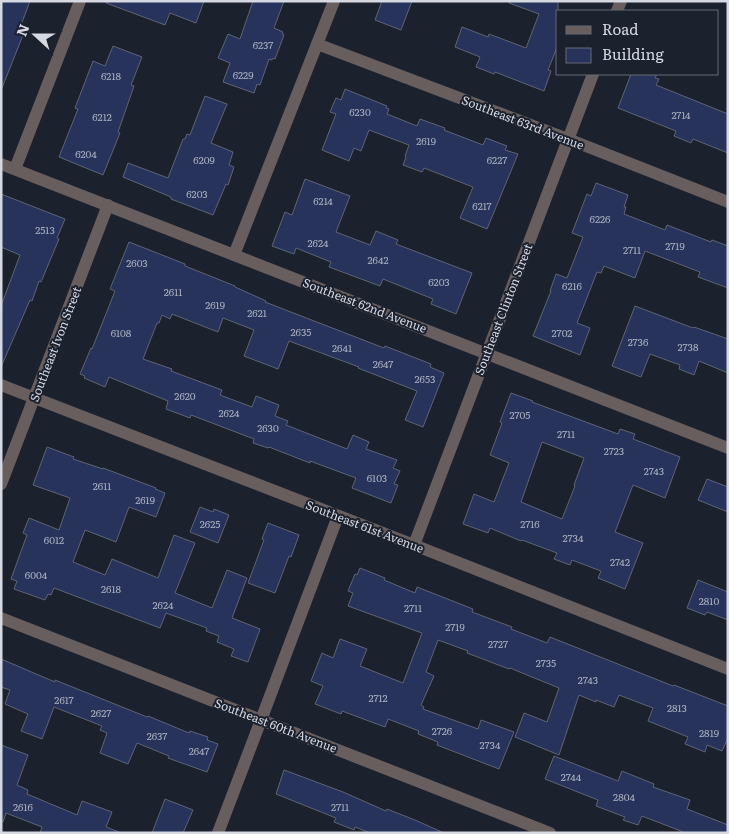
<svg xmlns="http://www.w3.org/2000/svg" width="729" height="834" font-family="Literata,serif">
	<rect width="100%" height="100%" fill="#1c212e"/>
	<g fill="#27335a" stroke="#5e6474" fill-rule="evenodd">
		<polygon points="1,1 30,1 20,28 25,30 2,88 1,88"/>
		<polygon points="106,1 204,1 196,23 170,13 165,25 106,3"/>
		<polygon points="253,1 284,1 274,28 283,32 282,34 284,35 275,59 273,58 272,60 269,59 260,85 257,84 254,93 223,82 230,63 218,58 228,34 240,39"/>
		<polygon points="382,1 412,1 401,30 375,20"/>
		<polygon points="509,1 558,1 558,45 548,70 551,71 544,91 495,72 494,74 476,67 480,57 455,47 462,27 488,37 489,34 526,48 539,14 509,3"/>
		<polygon points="113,46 142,57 131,85 134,86 118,132 120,133 103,175 59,157 78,109 75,108 93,61 105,66"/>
		<polygon points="631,74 657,74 655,78 659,79 656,85 728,114 728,153 693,139 691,143 674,136 676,131 618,108"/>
		<polygon points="345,89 387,106 386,108 389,109 387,114 417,126 420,119 445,128 444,130 483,145 486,138 507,146 505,150 518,154 487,229 460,218 473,187 424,168 422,172 403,165 406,157 405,156 409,145 369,130 361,151 354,148 349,161 322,150 336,114 330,112 336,98 341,100"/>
		<polygon points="205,96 227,104 211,143 233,152 229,165 234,167 228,185 226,184 213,215 171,199 171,197 123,177 128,163 168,178 183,139 185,139 187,134 190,135"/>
		<polygon points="305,179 350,196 336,232 370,245 376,231 398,240 396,244 472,273 456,314 431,304 433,299 383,279 380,286 329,267 331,262 296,248 294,254 272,246 285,212 292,215"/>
		<polygon points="596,183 628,195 624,207 626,207 624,214 665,230 667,225 711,242 712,240 728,246 728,288 698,277 700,272 645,251 635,278 604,266 601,273 597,272 577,323 590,328 580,355 533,336 551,291 550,291 556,274 567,278 583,237 572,233 587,194 591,196"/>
		<polygon points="1,194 65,219 57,238 59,239 41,282 39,281 32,301 30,300 1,367 1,306 20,255 1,247"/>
		<polygon points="129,242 185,264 185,266 235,286 235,287 266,301 265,302 384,348 385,346 431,364 430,367 444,373 423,427 405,420 417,391 358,368 359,367 289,341 278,369 244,356 254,330 223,318 218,332 172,314 170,319 162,315 159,323 157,323 143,359 172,369 171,371 222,390 220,395 252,407 256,396 279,405 275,416 288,421 286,425 347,449 353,435 369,442 366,449 397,460 393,468 400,471 394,484 398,485 391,503 352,488 356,478 310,461 310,463 269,447 268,448 253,443 254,439 191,415 190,418 166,409 168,401 109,377 105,387 84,378 85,376 80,374 91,348 92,349 115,291 110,289"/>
		<polygon points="635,306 693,328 694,327 728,339 728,373 699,361 694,375 679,369 680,365 650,354 641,377 612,366"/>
		<path d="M511,393L533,401L532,402L618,434L620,429L635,434L633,439L680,457L665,498L633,485L615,532L643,543L625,589L598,578L601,571L572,560L570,565L554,559L557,553L522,540L521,541L490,528L488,533L463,524L474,494L494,502L509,463L490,455L502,423L500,422ZM542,442L584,458L574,485L575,486L562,519L521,502Z"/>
		<polygon points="47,447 74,457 73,459 103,469 103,468 156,488 155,489 165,493 156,517 129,507 116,542 85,530 73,562 105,575 112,559 158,578 174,535 195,543 175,593 212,608 227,570 247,578 232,618 260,629 248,662 231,656 234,649 217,642 219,636 206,631 207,628 166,613 160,628 54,588 51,595 48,594 45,600 14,589 17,581 11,579 27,535 23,533 29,518 59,530 70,498 33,485"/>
		<polygon points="707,479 728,487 728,512 698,500"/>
		<polygon points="200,507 213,512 214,509 229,515 218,543 190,532"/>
		<polygon points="268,523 299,535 291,557 289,556 275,593 248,583 264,540 262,539"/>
		<polygon points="360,568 385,578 384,580 415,593 417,587 473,609 472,612 512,627 511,629 547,643 550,637 673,686 674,685 728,706 728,738 722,751 707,745 705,752 685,744 688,737 648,721 653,708 619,695 614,707 596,700 596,702 579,695 559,755 515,737 524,713 547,722 559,688 510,668 509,669 467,653 468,651 438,640 426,672 434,676 421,705 424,707 423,709 478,729 481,720 514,732 499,769 437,745 438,742 418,734 419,731 388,719 385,727 342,711 341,714 315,704 323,686 311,681 322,653 333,658 340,639 367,649 360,666 403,683 422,633 348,606 353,593 348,591 355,574 357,575"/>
		<polygon points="698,580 728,592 728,620 707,612 705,615 687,608"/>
		<polygon points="1,659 55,682 55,680 147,717 148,716 189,733 190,731 208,737 207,740 218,744 207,772 168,758 169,756 137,743 128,764 100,753 107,733 100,730 102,726 54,707 42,739 21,731 28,714 5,704 10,690 1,687"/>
		<polygon points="1,745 28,755 17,785 28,790 27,794 77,815 82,801 112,812 106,827 119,832 118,833 40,833 42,827 6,813 3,822 1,821"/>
		<polygon points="554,756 618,781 622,771 654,784 653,787 690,800 687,809 728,825 728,833 686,833 642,816 638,825 623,820 625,817 596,806 598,800 545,779"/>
		<polygon points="284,770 343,792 386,811 387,809 415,820 444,833 370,833 355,827 354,830 334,822 336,818 276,794"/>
		<polygon points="165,799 193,810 183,833 152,833"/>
	</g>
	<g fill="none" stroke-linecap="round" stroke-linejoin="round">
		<g stroke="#675e5d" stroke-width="12">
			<polyline points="617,11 621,1"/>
			<polyline points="317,44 568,139 728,202"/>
			<polyline points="1,164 728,448"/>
			<polyline points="15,169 80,1"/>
			<polyline points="234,255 334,1"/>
			<polyline points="1,385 414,545 728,669"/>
			<polyline points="1,484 108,205"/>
			<polyline points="414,545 593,74"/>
			<polyline points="1,618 550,833"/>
			<polyline points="218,833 261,720 338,516"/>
		</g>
	</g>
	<g text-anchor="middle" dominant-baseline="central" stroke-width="4" stroke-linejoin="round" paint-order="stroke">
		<g font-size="10" fill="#aab0c0">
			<text x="263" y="44">6237</text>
			<text x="243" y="74">6229</text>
			<text x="111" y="75">6218</text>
			<text x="360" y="111">6230</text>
			<text x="681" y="114">2714</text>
			<text x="102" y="116">6212</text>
			<text x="426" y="140">2619</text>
			<text x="86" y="153">6204</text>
			<text x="204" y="159">6209</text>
			<text x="497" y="159">6227</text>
			<text x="197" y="193">6203</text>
			<text x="323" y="200">6214</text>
			<text x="482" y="205">6217</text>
			<text x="600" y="218">6226</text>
			<text x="45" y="229">2513</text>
			<text x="318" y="242">2624</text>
			<text x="675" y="245">2719</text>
			<text x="632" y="249">2711</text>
			<text x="378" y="259">2642</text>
			<text x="137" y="262">2603</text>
			<text x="439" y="281">6203</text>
			<text x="572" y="285">6216</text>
			<text x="173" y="291">2611</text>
			<text x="215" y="304">2619</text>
			<text x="257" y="312">2621</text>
			<text x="301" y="331">2635</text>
			<text x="121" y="332">6108</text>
			<text x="562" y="332">2702</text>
			<text x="638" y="341">2736</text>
			<text x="688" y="346">2738</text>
			<text x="342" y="347">2641</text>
			<text x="383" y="363">2647</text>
			<text x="425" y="378">2653</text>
			<text x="185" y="395">2620</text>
			<text x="229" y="412">2624</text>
			<text x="520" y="414">2705</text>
			<text x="268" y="427">2630</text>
			<text x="566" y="433">2711</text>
			<text x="614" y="450">2723</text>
			<text x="654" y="470">2743</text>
			<text x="377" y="477">6103</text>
			<text x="102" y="485">2611</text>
			<text x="145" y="499">2619</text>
			<text x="210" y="523">2625</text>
			<text x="530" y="523">2716</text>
			<text x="573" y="537">2734</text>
			<text x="54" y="539">6012</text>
			<text x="620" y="561">2742</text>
			<text x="36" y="574">6004</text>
			<text x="111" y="588">2618</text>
			<text x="709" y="600">2810</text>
			<text x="163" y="604">2624</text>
			<text x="413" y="607">2711</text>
			<text x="455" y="626">2719</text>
			<text x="498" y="643">2727</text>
			<text x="546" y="662">2735</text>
			<text x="588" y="679">2743</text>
			<text x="378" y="697">2712</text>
			<text x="64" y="699">2617</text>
			<text x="677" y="707">2813</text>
			<text x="101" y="712">2627</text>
			<text x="442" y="730">2726</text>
			<text x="709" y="732">2819</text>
			<text x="157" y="735">2637</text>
			<text x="490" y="744">2734</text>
			<text x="199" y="750">2647</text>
			<text x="571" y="776">2744</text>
			<text x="624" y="796">2804</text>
			<text x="23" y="806">2616</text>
			<text x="340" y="806">2711</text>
		</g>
		<g font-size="12" fill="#d6d9e2" stroke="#1c212e">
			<text transform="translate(523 122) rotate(21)">Southeast 63rd Avenue</text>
			<text transform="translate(365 305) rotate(21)">Southeast 62nd Avenue</text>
			<text transform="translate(503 309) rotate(-69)">Southeast Clinton Street</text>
			<text transform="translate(55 344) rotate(-69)">Southeast Ivon Street</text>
			<text transform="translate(365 526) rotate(21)">Southeast 61st Avenue</text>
			<text transform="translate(276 725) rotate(21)">Southeast 60th Avenue</text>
		</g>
	</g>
	<rect width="729" height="834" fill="none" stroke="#d6d9e2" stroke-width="5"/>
	<rect x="556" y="10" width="162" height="65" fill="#1c212e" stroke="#666b76"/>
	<rect x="566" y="26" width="25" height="8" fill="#675e5d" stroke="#666b76"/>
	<text x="602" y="35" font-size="15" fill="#d6d9e2">Road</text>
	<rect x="566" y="48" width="25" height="15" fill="#27335a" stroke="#666b76"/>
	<text x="602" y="60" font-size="15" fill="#d6d9e2">Building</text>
	<g transform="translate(35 35) rotate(291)" stroke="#1c212e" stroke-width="4" paint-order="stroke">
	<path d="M0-4L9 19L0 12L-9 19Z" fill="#d6d9e2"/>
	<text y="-8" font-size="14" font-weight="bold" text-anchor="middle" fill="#d6d9e2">N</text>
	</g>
</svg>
